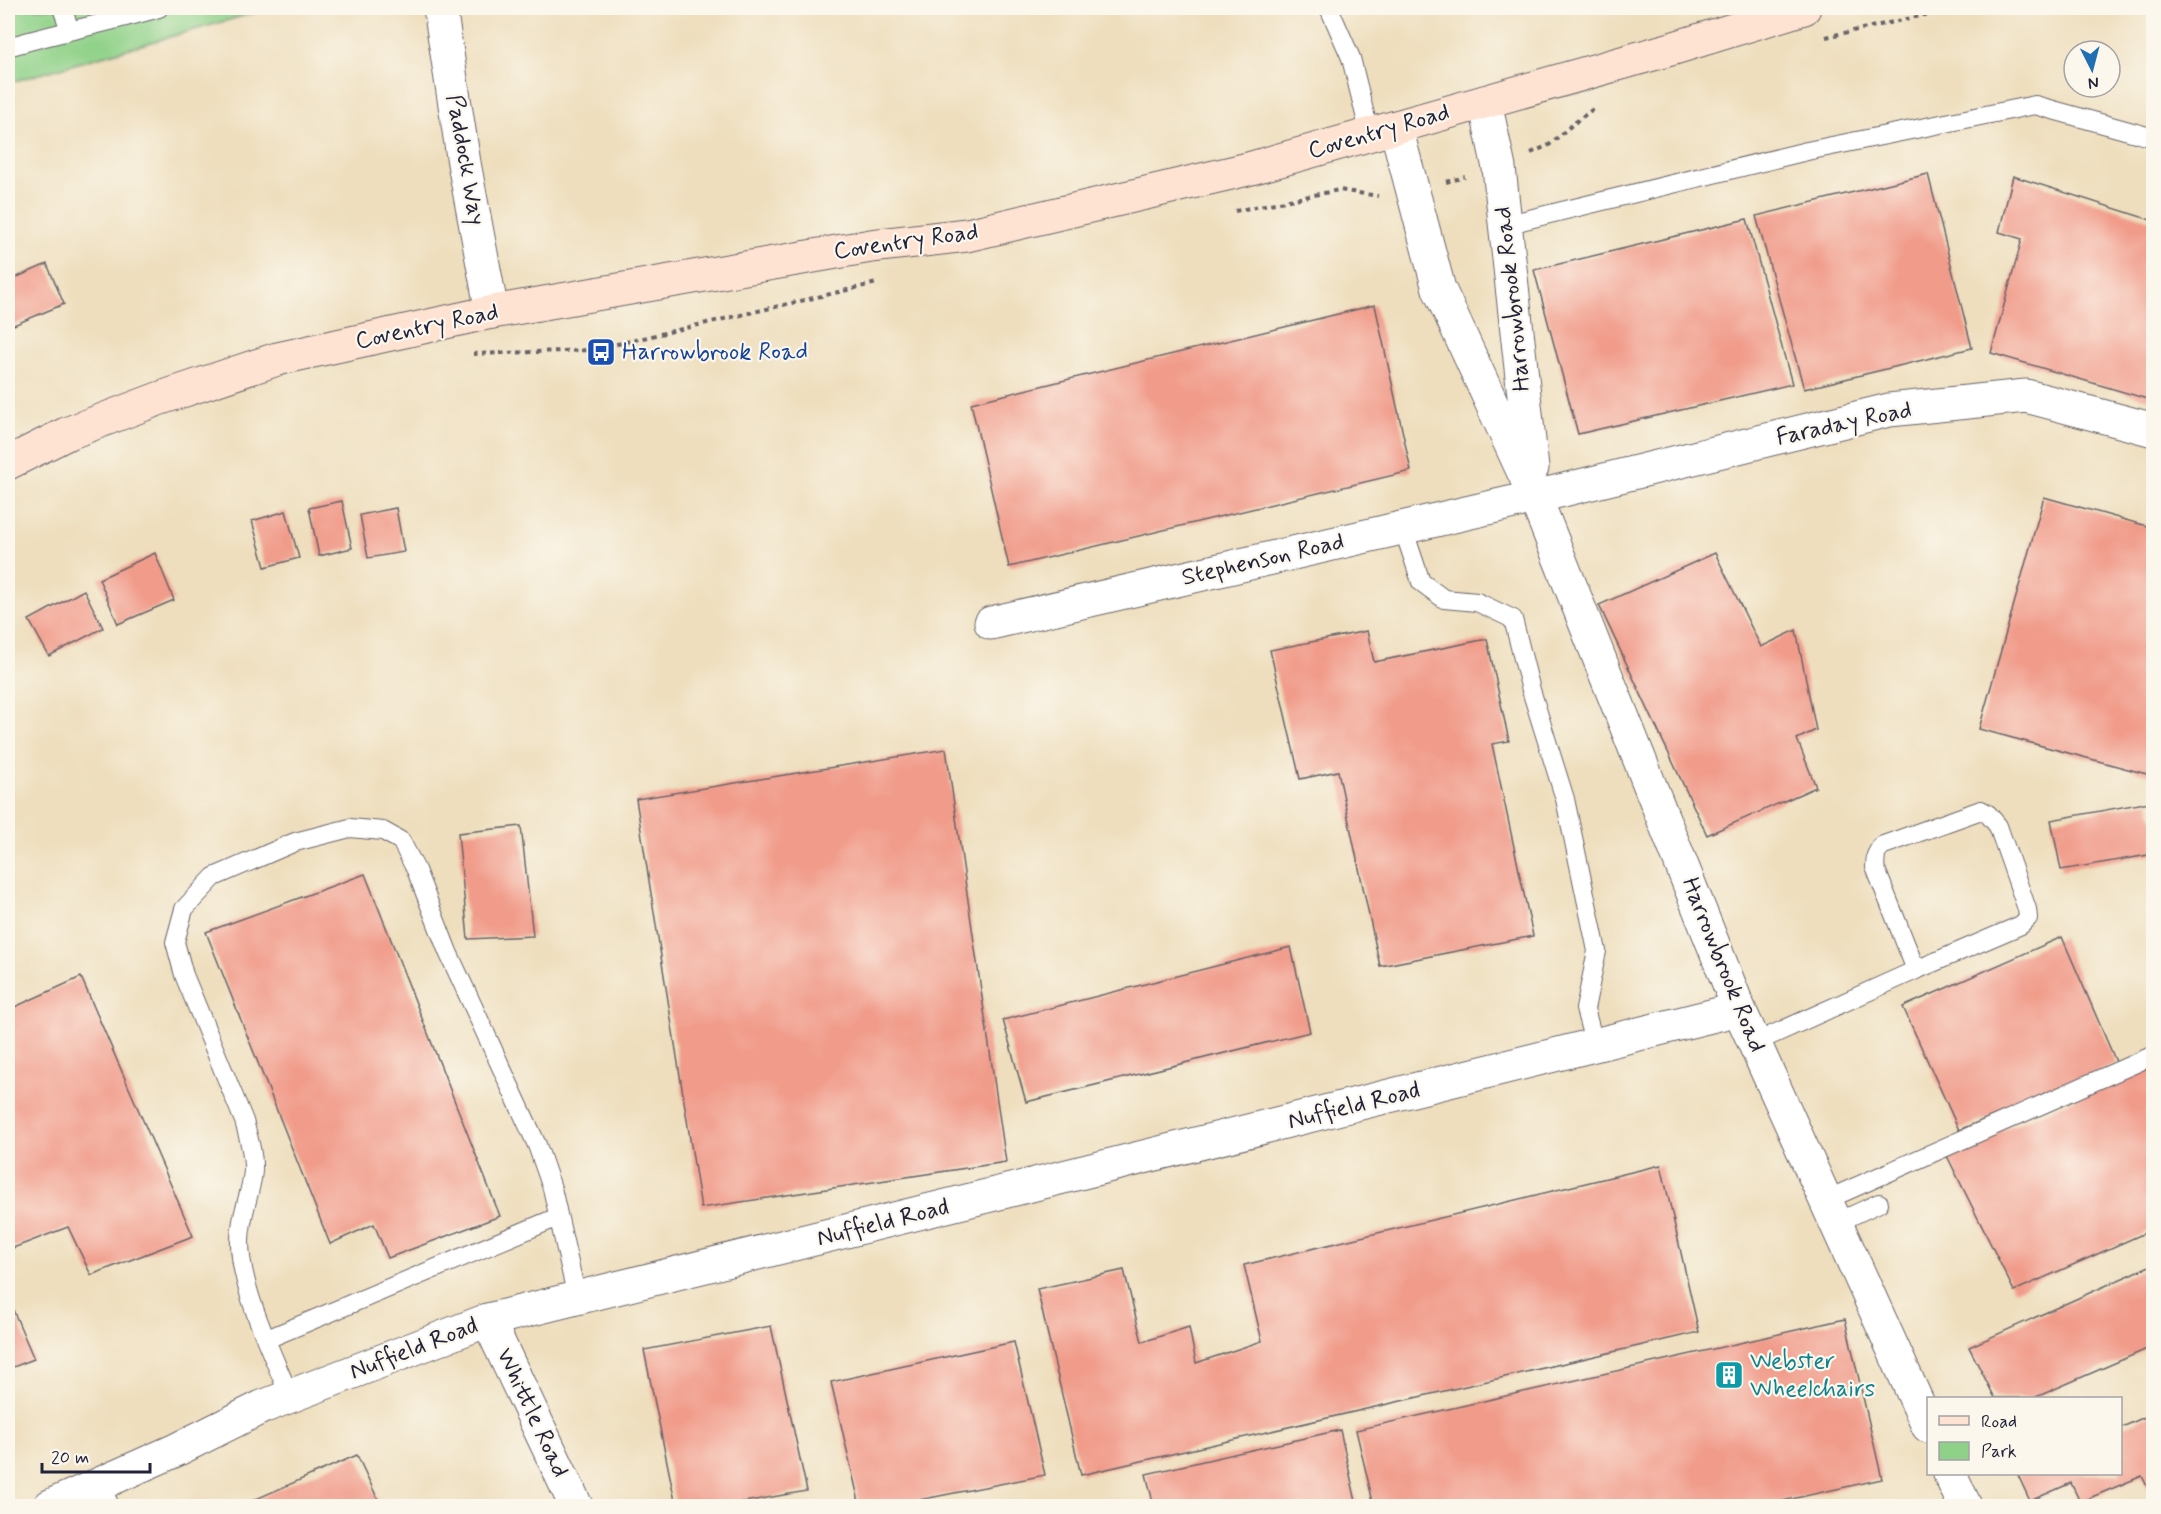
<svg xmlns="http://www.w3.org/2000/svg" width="2161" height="1514" font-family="Mynerve,sans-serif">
	<rect width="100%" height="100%" fill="#fbf7ec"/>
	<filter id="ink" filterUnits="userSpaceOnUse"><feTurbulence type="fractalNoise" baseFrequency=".0167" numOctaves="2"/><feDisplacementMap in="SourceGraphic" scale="12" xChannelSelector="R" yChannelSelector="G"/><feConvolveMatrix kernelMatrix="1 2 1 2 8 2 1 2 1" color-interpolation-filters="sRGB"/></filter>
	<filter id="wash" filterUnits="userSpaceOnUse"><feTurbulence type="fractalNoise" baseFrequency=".008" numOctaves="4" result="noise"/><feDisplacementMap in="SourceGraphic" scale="24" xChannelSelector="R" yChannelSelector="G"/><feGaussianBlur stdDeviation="1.35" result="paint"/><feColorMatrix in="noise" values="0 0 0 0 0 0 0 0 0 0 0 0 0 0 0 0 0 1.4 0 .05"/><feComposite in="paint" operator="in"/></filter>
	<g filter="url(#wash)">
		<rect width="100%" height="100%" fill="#eedebd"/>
		<polygon fill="#8fd188" stroke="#587a62" stroke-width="1.5" points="8,8 271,8 8,83"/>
		<g id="blocks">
			<g fill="#f19c8b">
				<polygon points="1928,174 1972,348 1804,389 1756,216"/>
				<polygon points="2013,176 2154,221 2154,401 1991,353 2022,239 1999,232"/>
				<polygon points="1747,219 1792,384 1578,434 1534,270"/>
				<polygon points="47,264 64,304 9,327 8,281"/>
				<polygon points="1375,305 1411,471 1009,567 971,403"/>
				<polygon points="2044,497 2154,528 2154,776 1979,729"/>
				<polygon points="342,501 352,548 319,556 309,508"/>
				<polygon points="396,508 404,552 368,558 360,515"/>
				<polygon points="286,511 299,558 265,567 252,521"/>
				<polygon points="155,553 174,600 118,624 99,579"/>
				<polygon points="1715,553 1761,647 1796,630 1816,730 1797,739 1816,787 1707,835 1599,605"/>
				<polygon points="84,590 103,628 49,656 29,620"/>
				<polygon points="1367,631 1374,662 1487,639 1509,741 1492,744 1533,936 1380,966 1338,771 1300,779 1270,650"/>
				<polygon points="946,749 1006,1162 701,1208 636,799"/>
				<polygon points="2149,802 2154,822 2154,854 2061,870 2051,820"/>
				<polygon points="521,826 533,936 468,939 458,833"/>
				<polygon points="365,874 500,1216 388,1258 374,1224 330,1244 206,932"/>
				<polygon points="2062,937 2117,1064 1959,1130 1903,1007"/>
				<polygon points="1291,947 1310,1032 1026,1102 1003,1020"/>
				<polygon points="81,977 193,1236 91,1275 68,1227 8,1250 8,1010"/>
				<polygon points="2154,1065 2154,1229 2014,1291 1946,1154"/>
				<polygon points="1661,1165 1699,1332 1081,1475 1037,1289 1124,1270 1142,1342 1189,1327 1196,1363 1262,1341 1244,1265"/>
				<polygon points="2154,1264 2154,1346 2034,1398 1995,1398 1969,1347"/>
				<polygon points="8,1298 34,1359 8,1369"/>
				<polygon points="1845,1319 1882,1479 1760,1506 1374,1506 1356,1430"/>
				<polygon points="771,1326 807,1491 721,1506 676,1506 644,1350"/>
				<polygon points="1014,1342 1045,1475 889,1506 860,1506 831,1382"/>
				<polygon points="2154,1413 2154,1501 2142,1476 2080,1502 2071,1483 2030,1501 2018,1475 2022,1474 2120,1474 2120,1428"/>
				<polygon points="1340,1430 1357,1506 1154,1506 1146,1474"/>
				<polygon points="357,1455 381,1506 240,1506"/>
			</g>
		</g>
	</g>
	<g filter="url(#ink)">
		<use href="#blocks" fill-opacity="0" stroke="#696468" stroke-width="1.5"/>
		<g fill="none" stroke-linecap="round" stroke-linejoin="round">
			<g stroke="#696468" stroke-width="20">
				<g id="lane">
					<polyline points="62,8 70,30"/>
					<polyline points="1329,8 1351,58 1370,135"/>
					<path d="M8,47C58,32 109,23 159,8"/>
					<polyline points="1505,225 1807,151 2035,105 2154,138"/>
					<polyline points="1403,528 1421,582 1444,599 1477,602 1513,619 1531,690 1565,799 1597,951 1585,1009 1595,1046"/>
					<polyline points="1754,1043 1916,970 1875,867 1876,855 1881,846 1981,810 1988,814 1998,826 2027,909 2028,918 2021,925 1916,970"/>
					<polyline points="1826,1200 2154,1055"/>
					<polyline points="1836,1223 1879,1203"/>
					<polyline points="267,1339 558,1217"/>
					<path d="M290,1397C272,1353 241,1290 240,1244C239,1218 251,1195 253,1171C254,1154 248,1136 244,1121L184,975L175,942L184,909L214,877L295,842L350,828L383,831L401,841L416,870L448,952L537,1145L552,1188L577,1298"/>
					<polyline points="100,1484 110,1506"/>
				</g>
			</g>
			<g stroke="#696468" stroke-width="35">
				<g id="street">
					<polyline points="440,8 464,163 492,312"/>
					<polyline points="1485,102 1499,168 1532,468"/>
					<polyline points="1396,128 1439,289 1535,497 1739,1009 1928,1426"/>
					<polyline points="991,623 1535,497 1889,410 2026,396 2154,430"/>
					<polyline points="488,1320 576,1506"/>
					<polyline points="1950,1474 1965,1506"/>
					<polyline points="50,1506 176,1450 262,1407 488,1320 1739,1009"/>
				</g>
			</g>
			<g stroke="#696468" stroke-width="35">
				<polyline id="secondary" points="8,463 66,434 158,399 277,359 492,312 871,246 967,235 1248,169 1671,49 1804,8"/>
			</g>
			<g stroke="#696468" stroke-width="4" stroke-dasharray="4.5 4.5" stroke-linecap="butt">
				<polyline points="1826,37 1956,8"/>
				<polyline points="1531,153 1549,145 1573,124 1593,109"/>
				<polyline points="1446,182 1465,177"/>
				<polyline points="1235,211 1339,190 1378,196"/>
				<polyline points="473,354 592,350 877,283"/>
			</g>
			<use href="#lane" stroke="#fff" stroke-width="18"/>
			<use href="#street" stroke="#fff" stroke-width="33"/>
			<use href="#secondary" stroke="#fee3d2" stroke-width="33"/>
		</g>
	</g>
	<defs>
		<g id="bus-square" transform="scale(1.5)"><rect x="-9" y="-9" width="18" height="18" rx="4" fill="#1a4fb4" stroke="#fbf7ec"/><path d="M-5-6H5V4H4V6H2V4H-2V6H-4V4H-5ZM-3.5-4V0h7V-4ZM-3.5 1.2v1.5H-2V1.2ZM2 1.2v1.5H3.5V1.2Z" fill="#fff"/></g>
		<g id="building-square" transform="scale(1.5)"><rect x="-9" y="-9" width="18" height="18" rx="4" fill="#0f9aa8" stroke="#fbf7ec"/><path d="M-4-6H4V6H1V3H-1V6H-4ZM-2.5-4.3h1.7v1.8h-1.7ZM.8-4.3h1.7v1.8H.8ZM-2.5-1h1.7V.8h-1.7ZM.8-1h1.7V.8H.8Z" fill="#fff"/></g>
	</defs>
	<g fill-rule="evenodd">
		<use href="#bus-square" x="601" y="352"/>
		<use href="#building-square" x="1729" y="1375"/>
	</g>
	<g text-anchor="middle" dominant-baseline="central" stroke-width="4.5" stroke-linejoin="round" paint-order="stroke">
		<g font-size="24" fill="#22223b" stroke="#fbf7ec">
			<text transform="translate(1379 132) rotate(-16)">Coventry Road</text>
			<text transform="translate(465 160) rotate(80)">Paddock Way</text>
			<text transform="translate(906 242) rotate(-8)">Coventry Road</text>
			<text transform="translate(1513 299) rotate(-96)">Harrowbrook Road</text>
			<text transform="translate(427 327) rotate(-12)">Coventry Road</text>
			<text transform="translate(1844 424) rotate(-12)">Faraday Road</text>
			<text transform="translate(1263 560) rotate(-13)">Stephenson Road</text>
			<text transform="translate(1723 965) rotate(68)">Harrowbrook Road</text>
			<text transform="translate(1354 1106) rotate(-14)">Nuffield Road</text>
			<text transform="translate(883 1223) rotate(-14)">Nuffield Road</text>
			<text transform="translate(414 1349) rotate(-21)">Nuffield Road</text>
			<text transform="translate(532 1413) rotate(65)">Whittle Road</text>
		</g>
		<g font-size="24" fill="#164399" stroke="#fbf7ec" text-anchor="start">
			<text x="622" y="352">Harrowbrook Road</text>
		</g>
		<g font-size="24" fill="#0d838f" stroke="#fbf7ec" text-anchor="start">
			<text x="1750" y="1361">Webster<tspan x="1750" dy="28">Wheelchairs</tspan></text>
		</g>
	</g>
	<rect width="2161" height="1514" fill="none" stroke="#fbf7ec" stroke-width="30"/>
	<rect x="1927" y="1397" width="195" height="78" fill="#fbf7ec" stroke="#a4a2a5" stroke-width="1.5"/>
	<rect x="1939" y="1416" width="30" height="9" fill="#fee3d2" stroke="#a4a2a5" stroke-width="1.5"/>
	<text x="1981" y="1427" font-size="18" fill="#22223b">Road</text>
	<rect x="1939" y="1442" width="30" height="18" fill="#8fd188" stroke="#a4a2a5" stroke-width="1.5"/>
	<text x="1981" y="1457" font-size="18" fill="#22223b">Park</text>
	<g transform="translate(2092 69) rotate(174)"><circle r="28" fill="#fbf7ec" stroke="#a4a2a5" stroke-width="1.5"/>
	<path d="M0-4.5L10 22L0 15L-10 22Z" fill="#1f6fb2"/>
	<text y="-9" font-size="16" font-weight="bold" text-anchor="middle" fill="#22223b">N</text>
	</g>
	<path d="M42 1463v9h108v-9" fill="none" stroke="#22223b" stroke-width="3"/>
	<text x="51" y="1463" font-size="18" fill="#22223b" stroke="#fbf7ec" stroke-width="4.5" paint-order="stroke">20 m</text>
</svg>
